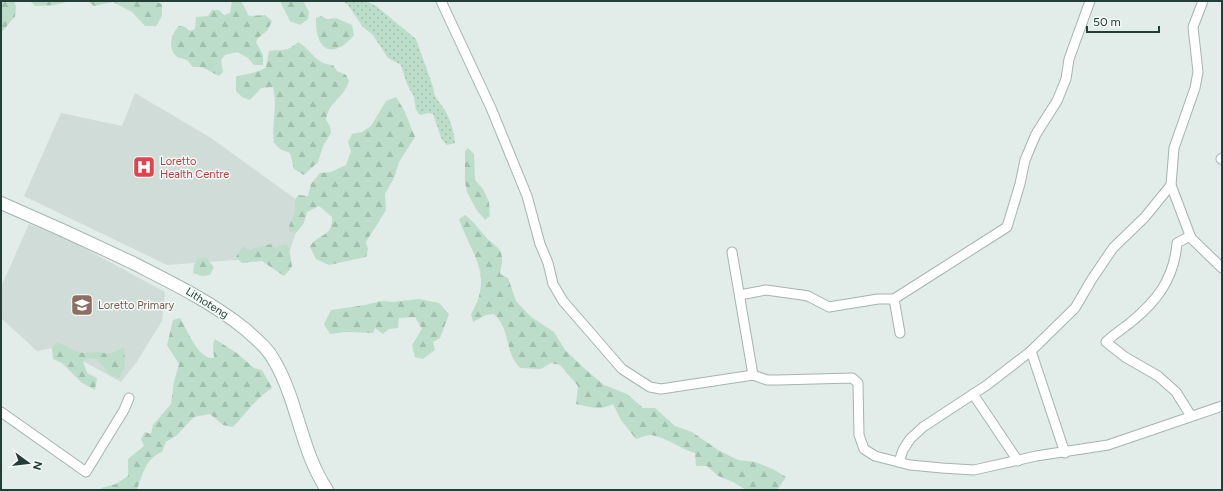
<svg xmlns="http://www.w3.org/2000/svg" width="1223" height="491" font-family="Figtree,sans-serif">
	<defs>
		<pattern id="grass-dots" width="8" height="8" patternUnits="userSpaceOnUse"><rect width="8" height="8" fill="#bcddc9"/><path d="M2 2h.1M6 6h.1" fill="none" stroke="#a1bfad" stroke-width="1.8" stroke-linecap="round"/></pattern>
		<pattern id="forest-firs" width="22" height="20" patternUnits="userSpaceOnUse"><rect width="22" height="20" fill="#bcddc9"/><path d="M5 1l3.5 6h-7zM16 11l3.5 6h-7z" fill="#a1bfad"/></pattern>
	</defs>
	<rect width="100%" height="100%" fill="#e2ece9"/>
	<g fill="#d0dcd8">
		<polygon points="135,93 211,138 305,206 288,256 167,265 24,196 61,113 122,126"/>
		<polygon points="29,224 71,241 165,292 162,321 136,363 121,382 83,361 52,348 37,351 1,318 1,287"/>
	</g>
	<path fill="url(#grass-dots)" d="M343,1H366L376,6L416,39L433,87C434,99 440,102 446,112C451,122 454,132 455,143L447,145L442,140L433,114L428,113L420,115L416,110L414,97L407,84L401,65L388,58L373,35L363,27L348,5Z"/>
	<g fill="url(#forest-firs)">
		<path d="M1,1H14L16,6L15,17C9,21 7,28 1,32Z"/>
		<polygon points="30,1 70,1 55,5 35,6"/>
		<polygon points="87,1 155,1 162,4 162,16 156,26 145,26 132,12 113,2 94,6"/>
		<path d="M232,1H241L249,16L265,15L272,21L267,31L258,38L256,42L263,55V65H254L248,58L237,52L225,55L221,60L223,72L219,76L202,67H193C191,65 189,61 186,60C184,58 180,59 177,57C167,48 171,34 179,26L185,27L190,31L195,29L196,17L208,16L212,10H219L224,15L230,13Z"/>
		<polygon points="280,1 303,1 309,12 308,19 300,25 290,21"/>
		<path d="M321,16L327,19L336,18L352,25L354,35C332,61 315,50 316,18Z"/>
		<path d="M298,42C311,49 316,65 333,65L337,71L346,75L349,81C343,100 329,100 326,120L330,126L331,133L323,146L318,162L304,175L294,169L290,153L280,149L274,143C271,122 278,109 273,87L261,88L250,100L242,97L236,91V77C246,73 257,74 266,67L269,51C283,49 286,53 298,42Z"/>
		<path d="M396,97L404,110L415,137L399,162L394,178L385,194L386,210L366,242L368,249L366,257L329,265L316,259L310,247C318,232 333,239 332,217L319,206L307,212L304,223L296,233L289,231C288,223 294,219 295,211C295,203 294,202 298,195L308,196L311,184L320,173L331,172L346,165L351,151L348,142L352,134L362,132L371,126L386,101Z"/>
		<polygon points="468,148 474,154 475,180 483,189 489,202 490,216 485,220 476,209 467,192 465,182 465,151"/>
		<path d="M465,215C473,221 478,228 485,236C490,243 502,247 502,258C503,263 500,269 500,274L508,278L516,301L531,317L554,332L565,350L585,369L604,385L627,394L643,408H655L675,426L692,432L718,450L738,460L755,462L773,469L786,477L777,490H746L733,482L718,476L707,466H696L695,453C680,449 666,437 651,435C646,435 640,438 636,439L621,420L613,404C600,411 590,407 576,404L578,386L560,365L551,363L541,369L520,368C504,352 511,329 494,314L486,315L473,322L471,314C494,275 472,256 459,219Z"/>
		<polygon points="271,244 274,248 286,244 289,248 292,267 284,276 262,261 242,263 236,257 243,246 249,250"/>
		<polygon points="205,257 214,267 210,275 202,276 193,273 194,265 198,258"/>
		<polygon points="419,299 439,303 449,314 440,338 433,342 435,350 423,359 415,357 412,345 422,329 415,317 399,318 398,328 389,329 383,334 375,328 373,333 345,332 330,334 324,324 331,310 365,305 381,301 393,302"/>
		<path d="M180,318C187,329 198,360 214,358L213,344L215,339L238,354L254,368L262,370L272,388C255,399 246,414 233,427L223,425L210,414L194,417L177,435L166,442L162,452C146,458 142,475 137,490H102L101,488L116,484L128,476V459L144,446L141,439L145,432L151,434L153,425L171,404L174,382L179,364L167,345L173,320Z"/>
		<polygon points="58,342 77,352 84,353 98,352 109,354 124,347 125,368 119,378 110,375 97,359 88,358 83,361 87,373 97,378 95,390 82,383 62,363 53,359 52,348"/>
	</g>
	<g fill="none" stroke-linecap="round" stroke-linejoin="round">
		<g stroke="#a5b4b1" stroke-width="11">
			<g id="minor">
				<polyline points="441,1 491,108 527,196 540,244 548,263 553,284 563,301 622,369 650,387 661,389 753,375"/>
				<polyline points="1203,1 1193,27 1198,72 1195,88 1174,148 1171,185 1191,238 1222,268"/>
				<polyline points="1221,159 1222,158"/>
				<path d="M1190,236L1177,243C1174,279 1157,301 1130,323C1122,329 1113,335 1106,342L1125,357L1158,376L1176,392L1191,416"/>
				<polyline points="732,252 753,375 767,380 778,380 852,378 858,383 859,435 864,449 875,456 910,465 942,468 974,470 1036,456 1108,445 1222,406"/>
				<polyline points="740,295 766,290 802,295 808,296 829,307 878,299 894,299 1007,227 1020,184 1025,160 1036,134 1057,101 1066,79 1069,59 1090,1"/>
				<polyline points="894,299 900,333"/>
				<polyline points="1031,351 1065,453"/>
				<polyline points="973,394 1018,461"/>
				<polyline points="1,412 86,472 124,410 129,398"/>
				<polyline points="899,462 903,450 910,439 923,427 987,385 1031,351 1075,308 1092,279 1113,248 1145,217 1171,185"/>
			</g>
		</g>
		<g stroke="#a1b7b3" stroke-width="14">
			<path id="secondary" d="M1,203C45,222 89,242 133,263C172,283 210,301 245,329C256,339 268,348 275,362C298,402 301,451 327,490"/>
		</g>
		<use href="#minor" stroke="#fff" stroke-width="9"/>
		<use href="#secondary" stroke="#fff" stroke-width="12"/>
	</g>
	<defs>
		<g id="hospital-square" transform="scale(1.15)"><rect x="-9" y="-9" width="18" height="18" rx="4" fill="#e0444e" stroke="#f3f9f6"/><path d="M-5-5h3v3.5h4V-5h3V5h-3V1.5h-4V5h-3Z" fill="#fff"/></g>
		<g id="school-square" transform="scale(1.15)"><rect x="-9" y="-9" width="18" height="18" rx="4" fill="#8d6e63" stroke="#f3f9f6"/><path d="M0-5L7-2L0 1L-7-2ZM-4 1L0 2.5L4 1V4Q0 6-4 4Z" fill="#fff"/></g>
	</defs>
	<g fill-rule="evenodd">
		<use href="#hospital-square" x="144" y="167"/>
		<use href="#school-square" x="82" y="305"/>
	</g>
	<g text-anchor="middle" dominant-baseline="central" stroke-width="3" stroke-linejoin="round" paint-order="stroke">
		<g font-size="11" fill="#be3a42" stroke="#f3f9f6" text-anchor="start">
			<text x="160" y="161">Loretto<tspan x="160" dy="13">Health Centre</tspan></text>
		</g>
		<g font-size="11" fill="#233d39" stroke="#f3f9f6">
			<text transform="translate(207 303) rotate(32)">Lithoteng</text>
		</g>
		<g font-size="11" fill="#785e54" stroke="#f3f9f6" text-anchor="start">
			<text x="98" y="305">Loretto Primary</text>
		</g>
	</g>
	<rect width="1223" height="491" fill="none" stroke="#233d39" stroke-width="4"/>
	<g transform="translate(28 463) rotate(105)" stroke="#f3f9f6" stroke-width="3" paint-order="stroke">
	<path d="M0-3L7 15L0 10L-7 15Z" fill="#233d39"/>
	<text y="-6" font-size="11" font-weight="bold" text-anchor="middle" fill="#233d39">N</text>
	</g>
	<path d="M1087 26v6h72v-6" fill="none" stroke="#233d39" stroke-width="2"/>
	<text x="1093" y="26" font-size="12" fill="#233d39" stroke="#f3f9f6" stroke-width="3" paint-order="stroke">50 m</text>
</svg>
